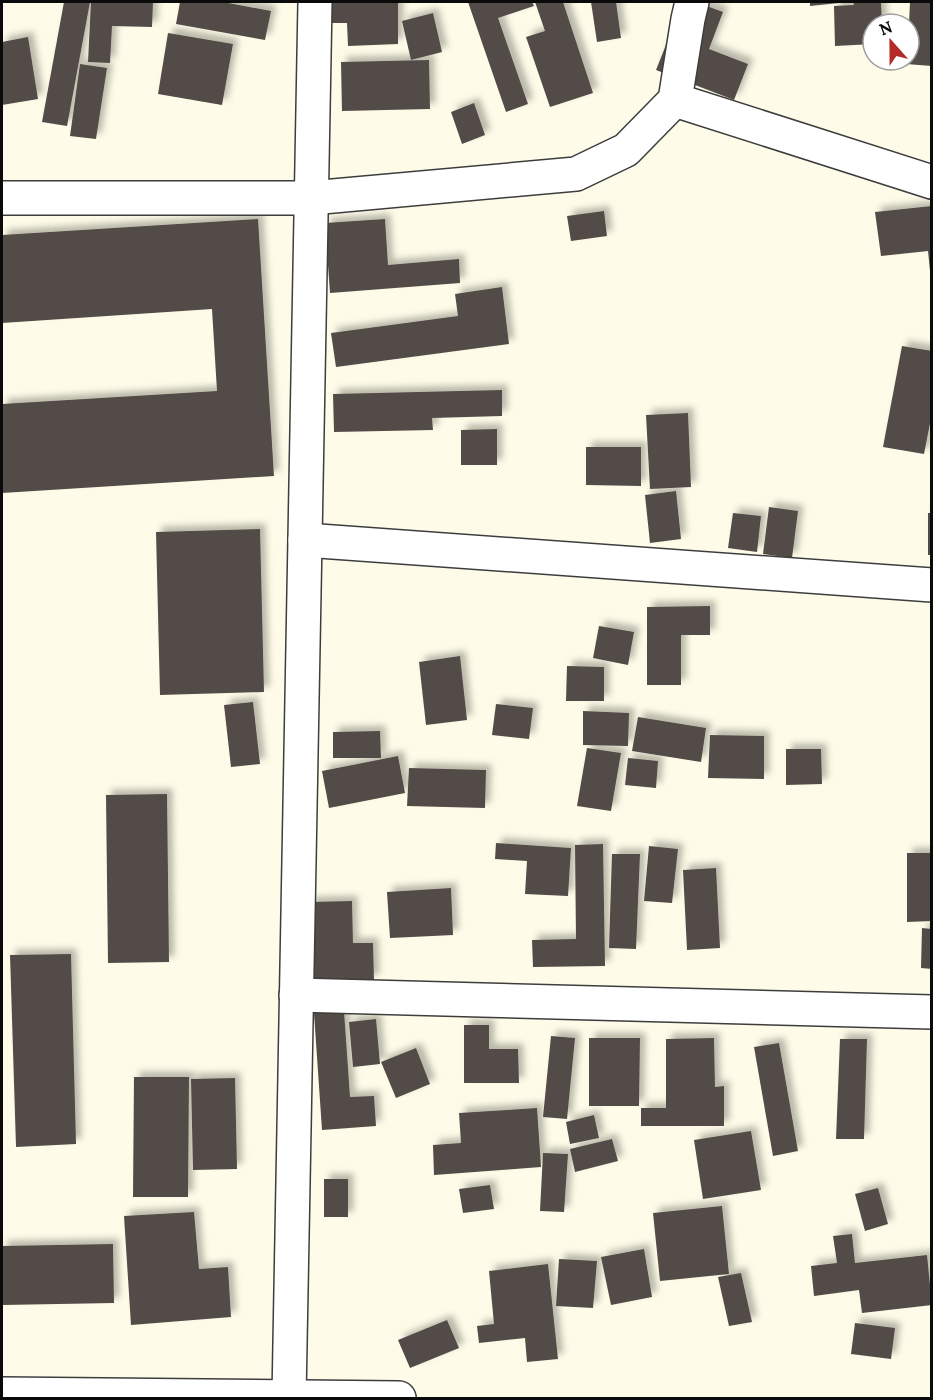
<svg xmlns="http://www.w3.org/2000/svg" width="933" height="1400" font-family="Lora,serif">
	<defs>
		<filter id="shadow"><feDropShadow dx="5.5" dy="-5.5" stdDeviation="3" flood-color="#0004"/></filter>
	</defs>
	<rect width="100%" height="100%" fill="#fefce8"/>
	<g fill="#524c47" filter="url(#shadow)">
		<polygon points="64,2 90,2 67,126 42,122"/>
		<polygon points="91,2 153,2 152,27 112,26 110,63 88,62"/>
		<polygon points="180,2 223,2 271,11 265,40 176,24"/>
		<polygon points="328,2 398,2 398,44 348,46 347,23 329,23"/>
		<polygon points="468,2 532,2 534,6 498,18 528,104 506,112"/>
		<polygon points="535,2 563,2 593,93 550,107 526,37 545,31"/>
		<polygon points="591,2 616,2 621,38 597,42"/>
		<polygon points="683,2 696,2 723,12 709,49 748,64 734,100 656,70"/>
		<polygon points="810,2 839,2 839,3 810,6"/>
		<polygon points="853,2 881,2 882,24 873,24 873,44 835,46 834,6 854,5"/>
		<polygon points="910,2 932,2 932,66 906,64 906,60 909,60 909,24"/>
		<polygon points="433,13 442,52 411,60 402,21"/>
		<polygon points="168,33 233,44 222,105 158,94"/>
		<polygon points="28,37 38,99 2,105 2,42"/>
		<polygon points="429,60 430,109 342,111 341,62"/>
		<polygon points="80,64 107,68 96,139 70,136"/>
		<polygon points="474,103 485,135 462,144 451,112"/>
		<polygon points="932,206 932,270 930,271 928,251 881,256 875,212"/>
		<polygon points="604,211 607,236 571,241 567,216"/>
		<polygon points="258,219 274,476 2,493 2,404 217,391 212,309 2,323 2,235"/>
		<polygon points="385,219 388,265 459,259 460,283 330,293 325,223"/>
		<polygon points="502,287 509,344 336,367 331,333 458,316 455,294"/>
		<polygon points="902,346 932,351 932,413 924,454 883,447"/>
		<polygon points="502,390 502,416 432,418 433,430 334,432 333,394"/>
		<polygon points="688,413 691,487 650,489 646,415"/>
		<polygon points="497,429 497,465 461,465 461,430"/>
		<polygon points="586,447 641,447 641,486 586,485"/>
		<polygon points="676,491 681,539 650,543 645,495"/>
		<polygon points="769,507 798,511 792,558 763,554"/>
		<polygon points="733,513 761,516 757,552 728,548"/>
		<rect x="928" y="513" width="4" height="42"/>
		<polygon points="260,529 264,692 160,695 156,532"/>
		<polygon points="710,606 710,635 681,635 681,685 647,685 647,607"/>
		<polygon points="599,626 634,632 628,665 593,658"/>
		<polygon points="460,656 467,720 426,725 419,662"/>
		<polygon points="567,666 604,667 604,701 566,701"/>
		<polygon points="253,702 260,764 231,767 224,705"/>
		<polygon points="496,704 533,708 529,739 492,735"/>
		<polygon points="583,711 629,713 628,746 583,745"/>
		<polygon points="638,717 706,728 701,762 632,751"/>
		<polygon points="380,731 381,758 333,758 333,732"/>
		<polygon points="710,735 764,736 764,779 708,778"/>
		<polygon points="587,748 621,753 611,811 577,806"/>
		<polygon points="786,749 821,749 822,784 786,785"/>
		<polygon points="398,756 405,793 329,808 322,771"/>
		<polygon points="628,758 658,761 656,788 625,785"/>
		<polygon points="409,768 486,770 485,808 407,806"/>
		<polygon points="167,794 169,962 108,963 106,795"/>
		<polygon points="496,843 571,848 568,896 525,894 527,861 495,859"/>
		<polygon points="603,844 605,966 533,967 532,940 576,939 575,845"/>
		<polygon points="649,846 678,849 672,903 644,901"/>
		<polygon points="907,853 932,853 932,921 907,922"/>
		<polygon points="612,854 640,854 636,949 609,948"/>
		<polygon points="716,868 720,948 687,950 683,870"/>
		<polygon points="451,888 453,935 390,938 387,892"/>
		<polygon points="352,901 353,943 373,943 374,980 309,981 309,902"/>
		<polygon points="922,928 932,929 932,969 921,968"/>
		<polygon points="71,954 76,1144 16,1147 10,955"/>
		<polygon points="344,1011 350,1097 374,1096 376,1126 322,1130 314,1013"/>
		<polygon points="376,1019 380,1064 353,1067 349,1022"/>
		<polygon points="464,1025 489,1025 489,1049 518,1049 519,1083 464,1083"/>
		<polygon points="551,1036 575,1038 567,1119 543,1117"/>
		<polygon points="589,1038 640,1038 639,1106 589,1106"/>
		<polygon points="714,1038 715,1087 724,1086 724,1126 641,1126 641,1108 666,1108 666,1039"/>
		<polygon points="840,1039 867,1039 864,1139 836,1139"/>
		<polygon points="779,1043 798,1151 773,1156 754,1047"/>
		<polygon points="416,1048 430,1084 396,1098 381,1062"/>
		<polygon points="134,1077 189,1077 188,1197 133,1197"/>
		<polygon points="235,1078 237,1169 193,1170 191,1079"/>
		<polygon points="537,1108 541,1167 434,1175 433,1145 461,1143 459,1113"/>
		<polygon points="594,1115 599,1138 570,1144 566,1122"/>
		<polygon points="751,1131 761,1190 703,1199 694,1140"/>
		<polygon points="612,1139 618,1161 575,1172 570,1149"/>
		<polygon points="543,1153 568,1154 564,1212 540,1211"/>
		<rect x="324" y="1179" width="24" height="38"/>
		<polygon points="490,1185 494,1209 463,1213 459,1189"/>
		<polygon points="878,1188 888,1224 865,1231 855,1194"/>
		<polygon points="722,1206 729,1274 660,1281 653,1213"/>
		<polygon points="194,1212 199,1269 228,1267 231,1317 131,1325 124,1216"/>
		<polygon points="852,1234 855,1263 927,1255 932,1305 862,1313 859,1290 814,1296 811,1266 837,1263 833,1236"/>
		<polygon points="113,1244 114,1303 2,1305 2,1246"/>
		<polygon points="644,1249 652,1297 611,1305 601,1257"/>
		<polygon points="559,1259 597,1261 593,1308 556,1306"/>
		<polygon points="548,1264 558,1359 527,1362 525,1338 479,1343 477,1326 494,1324 489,1271"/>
		<polygon points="741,1273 752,1322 729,1326 718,1277"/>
		<polygon points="447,1320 459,1348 410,1368 398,1340"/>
		<polygon points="855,1323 895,1328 891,1359 851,1354"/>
	</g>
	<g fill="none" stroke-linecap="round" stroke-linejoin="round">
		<g stroke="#3d3d3d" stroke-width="36">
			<g id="street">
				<polyline points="675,100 932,182"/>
				<polyline points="2,198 311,198 576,174 626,150 675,100 688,19 692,2"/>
				<polyline points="305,540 932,585"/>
				<polyline points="296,995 932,1012"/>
				<polyline points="2,1394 399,1398"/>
				<polyline points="289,1397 315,2"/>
			</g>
		</g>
		<use href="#street" stroke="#fff" stroke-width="33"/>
	</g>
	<rect width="933" height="1400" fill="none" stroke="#0a0a0a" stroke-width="6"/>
	<g transform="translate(891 42) rotate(339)"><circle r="28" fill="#ffffff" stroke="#9d9d9d" stroke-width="1.5"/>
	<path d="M0-4.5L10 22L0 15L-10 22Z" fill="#b52b28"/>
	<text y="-9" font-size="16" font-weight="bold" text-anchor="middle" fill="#0a0a0a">N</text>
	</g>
</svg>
